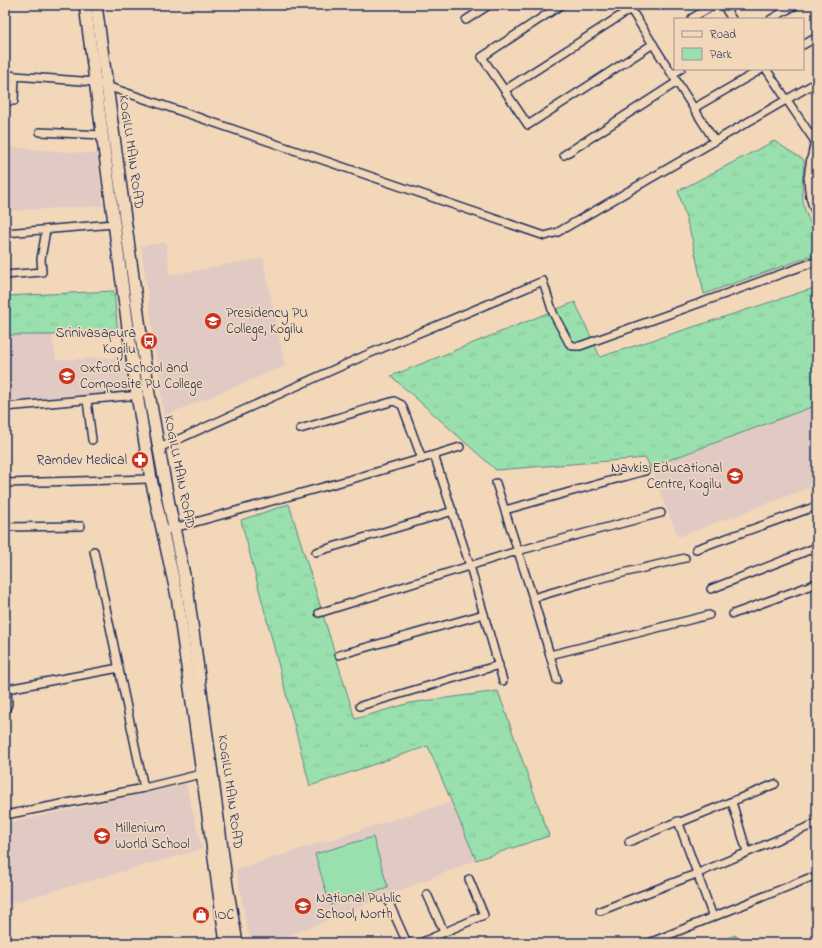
<svg xmlns="http://www.w3.org/2000/svg" width="822" height="948" font-family="'Indie Flower',sans-serif">
	<defs>
		<pattern id="grass-tufts" width="24" height="20" patternUnits="userSpaceOnUse"><rect width="24" height="20" fill="#9ae0ae"/><path d="M3 7l-1-3M5 7V3M7 7l1-3M15 17l-1-3M17 17v-4M19 17l1-3" fill="none" stroke="#84c098"/></pattern>
	</defs>
	<rect width="100%" height="100%" fill="#f3d7b9"/>
	<filter id="ink" filterUnits="userSpaceOnUse"><feTurbulence type="fractalNoise" baseFrequency=".025" numOctaves="2"/><feDisplacementMap in="SourceGraphic" scale="8" xChannelSelector="R" yChannelSelector="G"/><feConvolveMatrix kernelMatrix="1 2 1 2 8 2 1 2 1" color-interpolation-filters="sRGB"/></filter>
	<g filter="url(#ink)">
		<g fill="#e1cac4">
			<polygon points="5,147 97,154 103,206 5,211"/>
			<polygon points="166,242 170,275 263,258 285,366 164,416 141,246"/>
			<polygon points="52,334 56,360 123,357 128,392 11,403 5,335"/>
			<polygon points="817,405 817,485 678,537 650,467"/>
			<polygon points="186,784 202,849 5,905 5,824"/>
			<polygon points="451,802 476,860 271,943 250,943 236,869"/>
		</g>
		<g fill="url(#grass-tufts)" stroke="#5a8886">
			<path d="M774,141L804,160C803,176 800,195 805,210C812,230 817,231 817,254L704,294L692,239L678,191Z"/>
			<polygon points="817,287 817,405 650,467 646,458 496,470 391,376 575,302 600,357"/>
			<polygon points="114,291 118,335 5,335 5,296"/>
			<polygon points="289,504 355,719 410,703 498,691 549,836 476,860 428,746 310,786 241,520"/>
			<polygon points="736,935 737,943 711,943"/>
		</g>
		<polygon fill="#9ae0ae" stroke="#5a8886" points="373,837 388,888 330,905 315,854"/>
		<g fill="none" stroke-linecap="round" stroke-linejoin="round">
			<g stroke="#1b2f5e" stroke-width="10">
				<g id="minor">
					<polyline points="561,5 482,57 528,125 653,44"/>
					<polyline points="628,5 714,140"/>
					<polyline points="723,5 732,19"/>
					<polyline points="692,18 714,5"/>
					<polyline points="771,19 796,5"/>
					<polyline points="466,20 489,5"/>
					<polyline points="803,45 817,37"/>
					<polyline points="766,69 816,143"/>
					<polyline points="5,74 15,76"/>
					<polyline points="672,74 681,69"/>
					<polyline points="505,90 637,5"/>
					<polyline points="5,101 14,101 15,76 95,82 545,236 558,232 817,82"/>
					<polyline points="694,108 762,69"/>
					<polyline points="40,132 102,135"/>
					<polyline points="564,155 677,82"/>
					<polyline points="808,178 817,173"/>
					<polyline points="5,233 114,224"/>
					<polyline points="5,275 42,272 41,259 46,230"/>
					<polyline points="87,400 92,440"/>
					<polyline points="5,407 140,395"/>
					<polyline points="300,429 394,401 402,405 422,459"/>
					<polyline points="460,447 434,455 470,566 503,681"/>
					<polyline points="159,448 366,355 543,281 553,313 569,343 573,346 580,346 817,261"/>
					<polyline points="5,483 151,479"/>
					<polyline points="496,483 533,598"/>
					<polyline points="505,510 645,471"/>
					<polyline points="5,527 81,526"/>
					<polyline points="163,531 352,479 434,455"/>
					<polyline points="696,549 817,506"/>
					<polyline points="94,551 144,788 201,774"/>
					<polyline points="316,552 453,511"/>
					<polyline points="685,558 594,580 533,598 550,655 709,615"/>
					<polyline points="711,589 817,547"/>
					<polyline points="319,613 517,551 661,513"/>
					<polyline points="733,614 817,583"/>
					<polyline points="339,655 484,614"/>
					<polyline points="550,655 557,680"/>
					<polyline points="360,706 499,665"/>
					<polyline points="5,711 8,704 7,689 119,668"/>
					<polyline points="732,802 747,852"/>
					<polyline points="5,815 144,788"/>
					<polyline points="678,823 775,784"/>
					<polyline points="629,842 678,821 713,917"/>
					<polyline points="427,894 444,932"/>
					<polyline points="389,903 407,943"/>
					<polyline points="600,911 696,874 817,823"/>
					<polyline points="420,943 484,915 469,879"/>
					<polyline points="649,943 809,878"/>
				</g>
			</g>
			<g stroke="#1b2f5e" stroke-width="12">
				<path id="tertiary" d="M817,138C810,164 804,188 817,213"/>
			</g>
			<g stroke="#1b2f5e" stroke-width="14">
				<g id="secondary">
					<polyline points="85,5 137,395 151,479 177,596 226,943"/>
					<polyline points="96,5 149,394 169,504 188,594 227,886 237,943"/>
				</g>
			</g>
			<use href="#minor" stroke="#f3d7b9" stroke-width="7"/>
			<use href="#tertiary" stroke="#f3d7b9" stroke-width="9"/>
			<use href="#secondary" stroke="#f3d7b9" stroke-width="11"/>
		</g>
	</g>
	<defs>
		<g id="university-disc" transform="scale(0.9)"><circle r="9.5" fill="#c8321e" stroke="#f3d7b9"/><path d="M0-5L7-2L0 1L-7-2ZM-4 1L0 2.5L4 1V4Q0 6-4 4Z" fill="#fff"/></g>
		<g id="bus-disc" transform="scale(0.9)"><circle r="9.5" fill="#c8321e" stroke="#f3d7b9"/><path d="M-5-6H5V4H4V6H2V4H-2V6H-4V4H-5ZM-3.5-4V0h7V-4ZM-3.5 1.2v1.5H-2V1.2ZM2 1.2v1.5H3.5V1.2Z" fill="#fff"/></g>
		<g id="school-disc" transform="scale(0.9)"><circle r="9.5" fill="#c8321e" stroke="#f3d7b9"/><path d="M0-5L7-2L0 1L-7-2ZM-4 1L0 2.5L4 1V4Q0 6-4 4Z" fill="#fff"/></g>
		<g id="pharmacy-disc" transform="scale(0.9)"><circle r="9.5" fill="#c8321e" stroke="#f3d7b9"/><path d="M-2-6h4v4h4v4h-4v4h-4v-4h-4v-4h4Z" fill="#fff"/></g>
		<g id="shop-disc" transform="scale(0.9)"><circle r="9.5" fill="#c8321e" stroke="#f3d7b9"/><path d="M-5-2.5h2.3a2.7 3.5 0 0 1 5.4 0H5L5.5 6h-11ZM-1.5-2.5h3a1.5 2.3 0 0 0-3 0Z" fill="#fff"/></g>
	</defs>
	<g fill-rule="evenodd">
		<use href="#university-disc" x="213" y="321"/>
		<use href="#bus-disc" x="149" y="341"/>
		<use href="#school-disc" x="67" y="376"/>
		<use href="#pharmacy-disc" x="140" y="460"/>
		<use href="#school-disc" x="735" y="476"/>
		<use href="#school-disc" x="102" y="836"/>
		<use href="#school-disc" x="303" y="906"/>
		<use href="#shop-disc" x="201" y="915"/>
	</g>
	<g text-anchor="middle" dominant-baseline="central" stroke-width="3.5" stroke-linejoin="round" paint-order="stroke">
		<g font-size="14" fill="#1b2f5e" stroke="#f3d7b9">
			<text transform="translate(131 152) rotate(82)">KOGILU MAIN ROAD</text>
			<text transform="translate(179 472) rotate(79)">KOGILU MAIN ROAD</text>
			<text transform="translate(230 792) rotate(82)">KOGILU MAIN ROAD</text>
		</g>
		<g font-size="14" fill="#1b2f5e" stroke="#f3d7b9" text-anchor="start">
			<text x="226" y="313">Presidency PU<tspan x="226" dy="16">College, Kogilu</tspan></text>
			<text x="136" y="333" text-anchor="end">Srinivasapura<tspan x="136" dy="16">Kogilu</tspan></text>
			<text x="80" y="368">Oxford School and<tspan x="80" dy="16">Composite PU College</tspan></text>
			<text x="127" y="460" text-anchor="end">Ramdev Medical</text>
			<text x="722" y="468" text-anchor="end">Navkis Educational<tspan x="722" dy="16">Centre, Kogilu</tspan></text>
			<text x="115" y="828">Millenium<tspan x="115" dy="16">World School</tspan></text>
			<text x="316" y="898">National Public<tspan x="316" dy="16">School, North</tspan></text>
			<text x="214" y="915">IOC</text>
		</g>
	</g>
	<rect width="822" height="948" fill="none" stroke="#f3d7b9" stroke-width="20"/>
	<rect x="10" y="10" width="802" height="928" fill="none" stroke="#1b2f5e" stroke-width="1.5" filter="url(#ink)"/>
	<rect x="674" y="18" width="130" height="52" fill="#f3d7b9" stroke="#9d9495"/>
	<rect x="682" y="31" width="20" height="6" fill="#f3d7b9" stroke="#9d9495"/>
	<text x="710" y="38" font-size="12" fill="#1b2f5e">Road</text>
	<rect x="682" y="48" width="20" height="12" fill="#9ae0ae" stroke="#9d9495"/>
	<text x="710" y="58" font-size="12" fill="#1b2f5e">Park</text>
</svg>
